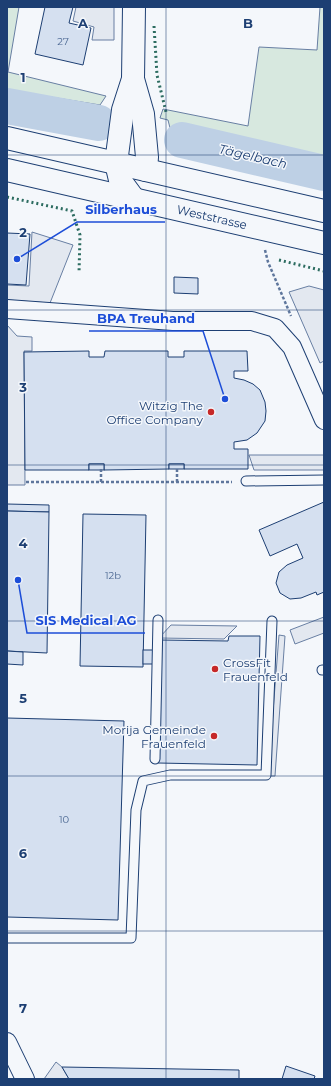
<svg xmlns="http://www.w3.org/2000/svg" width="331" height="1086" font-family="Montserrat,sans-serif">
	<rect width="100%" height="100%" fill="#f4f7fb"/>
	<g fill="#d7e8df" stroke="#687fa3">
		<polygon points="7,7 19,7 8,72 106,96 100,105 7,90"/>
		<polygon points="320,7 324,7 324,186 185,158 176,152 168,120 160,118 163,109 248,126 259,47 317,50"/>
		<polygon points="7,91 100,108 91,130 29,123 7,118"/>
	</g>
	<g fill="#e3e8f0" stroke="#687fa3">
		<polygon points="76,7 114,7 114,40 92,40 94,27 73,21"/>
		<polygon points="32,232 73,245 50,303 7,300 7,285 29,286"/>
		<polygon points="309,286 324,290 324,361 320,363 289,292"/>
		<polygon points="7,325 17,336 32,337 32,351 24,351 25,485 7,485"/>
		<polygon points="249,455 324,455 324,470 254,470"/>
		<polygon points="324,617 324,633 295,644 290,630"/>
		<polygon points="171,625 237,626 224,639 159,638"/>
		<polygon points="279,635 285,636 275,776 268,776"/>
		<polygon points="56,1062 62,1067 69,1079 44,1079"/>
	</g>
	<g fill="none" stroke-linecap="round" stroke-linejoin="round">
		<g stroke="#bed0e5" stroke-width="36">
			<polyline points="7,106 99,123"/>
			<polyline points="182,140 324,173"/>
		</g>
	</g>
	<g fill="#d5e0f0" stroke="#1d3f73">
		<polygon points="45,7 73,7 69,23 91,28 83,65 35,54"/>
		<polygon points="7,233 30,234 26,285 7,284"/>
		<polygon points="174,277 198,278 198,294 174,293"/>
		<polygon points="89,351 89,357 104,357 105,351 168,351 168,357 184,357 184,351 247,351 248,371 234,371 234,378 244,380 253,384 260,390 265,402 266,411 265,421 257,433 247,440 234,442 234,449 248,449 248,469 184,469 184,464 169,464 169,469 104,470 104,464 89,464 89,470 25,470 24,352"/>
		<rect x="89" y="464" width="15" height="6"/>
		<rect x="169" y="464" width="15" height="5"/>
		<polygon points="324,502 324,592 317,595 316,592 301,598 290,599 280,593 276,583 279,572 287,565 303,558 297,544 270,556 259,530"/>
		<polygon points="7,504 49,505 49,512 7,511"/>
		<polygon points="7,511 49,512 47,653 7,651"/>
		<polygon points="83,514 146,515 143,667 80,666"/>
		<polygon points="229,636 260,636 257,765 158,763 161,640 228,641"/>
		<rect x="143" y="650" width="10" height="14"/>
		<polygon points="7,651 23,652 23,665 7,664"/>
		<polygon points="7,718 124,721 118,920 7,917"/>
		<polygon points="286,1066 315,1076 314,1079 282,1079"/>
		<polygon points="62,1067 239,1070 239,1079 69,1079"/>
	</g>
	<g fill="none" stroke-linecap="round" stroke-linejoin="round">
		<g stroke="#1d3f73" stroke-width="11">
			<g id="lane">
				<polyline points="246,481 324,480"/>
				<polyline points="322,670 324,670"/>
				<polyline points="155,759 158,620"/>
				<polyline points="7,938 131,938 136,810 143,781 170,775 266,775 272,621"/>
			</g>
		</g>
		<g stroke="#1d3f73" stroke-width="20">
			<g id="street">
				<polyline points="7,309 173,321 252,321 275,328 292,347 324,420"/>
				<polyline points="7,1042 25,1079"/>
			</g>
		</g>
		<g stroke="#1d3f73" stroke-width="24">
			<g id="secondary">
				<polyline points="133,79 143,114 147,157 146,170"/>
				<polyline points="7,138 324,211"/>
				<polyline points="7,170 324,243"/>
				<polyline points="134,199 120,180 116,163 123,110 133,79 134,7"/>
			</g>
		</g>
		<g stroke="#5e769c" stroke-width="2.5" stroke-dasharray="3 2" stroke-linecap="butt">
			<polyline points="265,250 268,262 291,316"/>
			<polyline points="101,469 101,482"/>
			<polyline points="177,469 177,483"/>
			<polyline points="26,482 232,482"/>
		</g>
		<use href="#lane" stroke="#f4f7fb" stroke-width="9"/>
		<use href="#street" stroke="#f4f7fb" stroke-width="18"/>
		<use href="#secondary" stroke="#f4f7fb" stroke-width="22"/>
		<g stroke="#2c6c60" stroke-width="3" stroke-dasharray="2 3" stroke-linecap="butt">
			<polyline points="154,26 157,75 166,112"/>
			<polyline points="7,197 72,211 80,235 79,273"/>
			<polyline points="279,260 324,271"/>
		</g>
	</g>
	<path fill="none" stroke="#1d3f73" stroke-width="1" stroke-opacity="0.55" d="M166,7V1079M7,155H324M7,310H324M7,465H324M7,621H324M7,776H324M7,931H324"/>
	<g fill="#c62828" stroke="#f4f7fb" stroke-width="1.5">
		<circle cx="211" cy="412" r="4"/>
		<circle cx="215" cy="669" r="4"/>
		<circle cx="214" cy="736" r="4"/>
	</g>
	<g text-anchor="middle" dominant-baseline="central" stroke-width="3" stroke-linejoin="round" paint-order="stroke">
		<g font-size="10" fill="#4b6792">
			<text x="63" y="41">27</text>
			<text x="113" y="575">12b</text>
			<text x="64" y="819">10</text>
		</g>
		<g font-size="12" fill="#1d3f73" stroke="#f4f7fb">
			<text transform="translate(212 217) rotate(13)">Weststrasse</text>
		</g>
		<g font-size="12" fill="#1d3f73" stroke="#f4f7fb" text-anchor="end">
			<text x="203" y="405">Witzig The<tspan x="203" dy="14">Office Company</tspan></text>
			<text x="223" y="662" text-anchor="start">CrossFit<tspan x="223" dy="14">Frauenfeld</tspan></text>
			<text x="206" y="729">Morija Gemeinde<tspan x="206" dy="14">Frauenfeld</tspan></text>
		</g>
		<g font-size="13" font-style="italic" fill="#1d3f73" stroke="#f4f7fb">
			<text transform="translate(253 156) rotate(13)">Tägelbach</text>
		</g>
	</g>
	<g font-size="13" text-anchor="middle" font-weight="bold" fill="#1d3f73" stroke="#f4f7fb" stroke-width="3" stroke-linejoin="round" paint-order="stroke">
		<text x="83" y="28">A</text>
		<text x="248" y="28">B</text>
		<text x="23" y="82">1</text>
		<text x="23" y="237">2</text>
		<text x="23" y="392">3</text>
		<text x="23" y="548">4</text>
		<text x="23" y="703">5</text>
		<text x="23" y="858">6</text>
		<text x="23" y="1013">7</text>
	</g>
	<path fill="none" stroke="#1d4ed8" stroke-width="1.5" d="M17 259L77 222H165M225 399L203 331H89M18 580L27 633H145"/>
	<g fill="#1d4ed8" stroke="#f4f7fb" stroke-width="1.5">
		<circle cx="17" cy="259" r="4"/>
		<circle cx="225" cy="399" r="4"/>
		<circle cx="18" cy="580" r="4"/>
	</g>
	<g font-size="13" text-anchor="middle" font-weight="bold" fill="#1d4ed8" stroke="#f4f7fb" stroke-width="3" stroke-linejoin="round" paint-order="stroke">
		<text x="121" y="214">Silberhaus</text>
		<text x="146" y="323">BPA Treuhand</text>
		<text x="86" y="625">SIS Medical AG</text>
	</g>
	<rect width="331" height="1086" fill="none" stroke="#1d3f73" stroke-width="16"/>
</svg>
